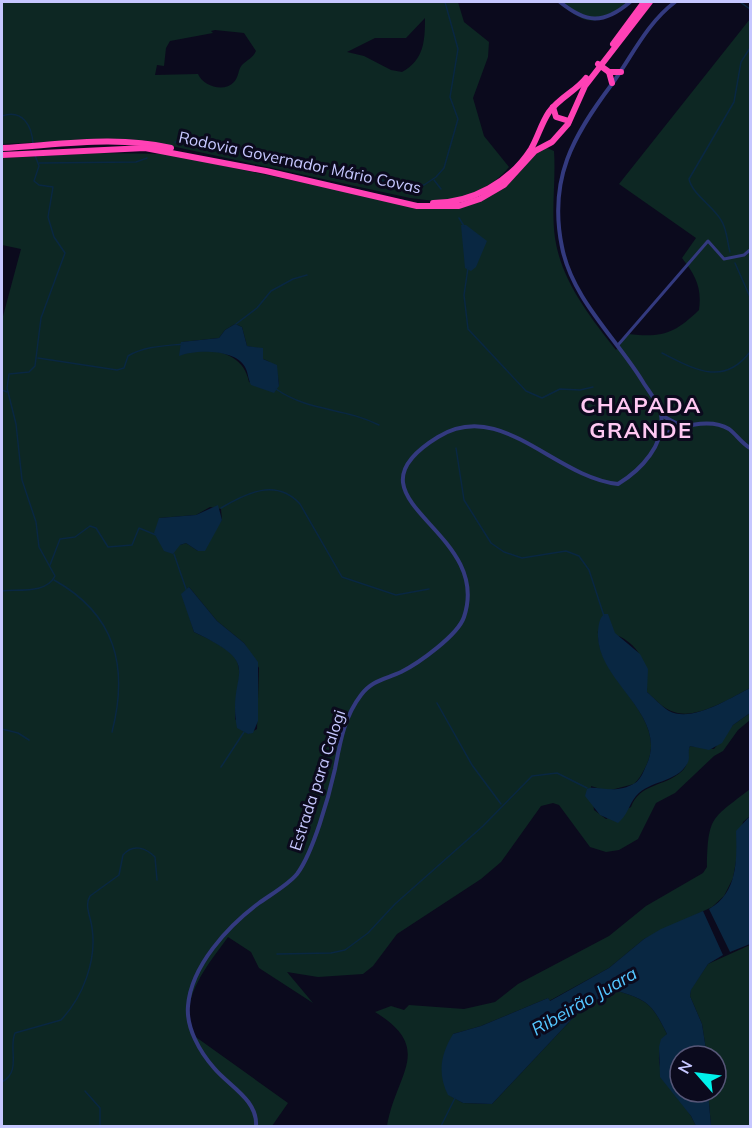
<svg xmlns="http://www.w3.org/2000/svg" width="752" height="1128" font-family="Mulish,sans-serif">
	<rect width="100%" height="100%" fill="#0b0a1d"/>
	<g fill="#0d2723" fill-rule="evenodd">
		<path d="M2,2H458L464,22L489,42L488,57L473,98L484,136L509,167C495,185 466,199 443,201C432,201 420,199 410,198L144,140H86L2,144ZM425,18C425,41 424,60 402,72L391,70L364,56L347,52L375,38H406ZM215,30L244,33L256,51C252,59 248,59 242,65C238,69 239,77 234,82C224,93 203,86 198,74L155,75L157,65L164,66L166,48L170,41L213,33L211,31Z"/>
		<path d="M558,2H631C596,23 591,30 558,2Z"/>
		<path d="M750,19V688C731,698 696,720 674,712C663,709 655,699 647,692C648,656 634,636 598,630C595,681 673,716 645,768C642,774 639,779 634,784L607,791L591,786L594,810L606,819L631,807C640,783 664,787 681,772C691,763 685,756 690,746L714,749L733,725L750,713V720L738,730L723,751L714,756L675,793L656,803L638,839L619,850L606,852L590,847L559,805L553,803L541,806L501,862L481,879L397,934L373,966L363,974L318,977L287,972L313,1003L259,968L251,952L228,937C213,958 190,985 189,1012C188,1019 192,1028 193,1035L288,1103L272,1126H2V320L21,249L2,245V158L100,153L169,154L351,193L447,208L486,196L540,145L554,151C556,180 551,209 555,238C561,280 590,317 616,350L628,334C662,338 674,334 699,310C702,288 696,276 682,258L696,238L619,184ZM235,324L242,327L247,346L258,348L263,359C277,364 278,373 279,386L249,382C243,350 207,346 180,355L182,342L219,338L225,330ZM210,507L221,509L222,520L198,551L186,543L180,545L159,518L196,515ZM189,587L217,621L244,643L259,668L257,729L248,734L235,719C238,662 254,660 194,632L186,606Z"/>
		<path d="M750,789V816L743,822L733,878L724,896L712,907L644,939L609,968L549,1001L548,998L481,1026L453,1034L449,1095L463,1103L492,1104L586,1004L618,991C649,1001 652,1004 667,1034C642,1074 682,1092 696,1126H387C396,1073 435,1049 375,1012L391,1006L404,1010L409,1005L464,1009L495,1002L518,984L609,936L646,906L703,873L707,867C708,815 712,819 750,789Z"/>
		<polygon points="750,945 750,1126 711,1126 708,1092 716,1092 716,1056 707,1056 702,1024 690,996 691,989 708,964"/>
	</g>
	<g fill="#092742">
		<polygon points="461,225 466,225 487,241 476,267 471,271 465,268"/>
		<path d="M235,324L242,327L247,346L263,348V359L277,365L279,386L274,393L251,385C248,379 248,372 245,367C236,349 195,349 179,356L181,342L219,338L225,330Z"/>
		<polygon points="218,505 222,520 205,551 198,551 186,543 180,545 173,554 164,551 154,533 159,518 196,515"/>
		<path d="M189,587L217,621L244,643L258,662V721L253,733L248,734L237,728C226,670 268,667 194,632L181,594Z"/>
		<path d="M604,614H608L615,633L640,654L648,669L647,692C654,698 661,706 669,711C692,723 730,698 750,688V713L733,725L722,743L709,750L690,746C687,753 691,758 687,764C676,783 650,780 636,796C629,804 628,815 618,823L600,815L585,796L587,789C595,784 614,796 635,783C640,780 643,773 645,768C673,715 594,682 598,631C599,624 599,619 604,614Z"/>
		<path d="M750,816V944L730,952L709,909C738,893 737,859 736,831Z"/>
		<path d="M703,911L723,955L708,964L691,990L690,996L702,1024L707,1056H680V1092H708L711,1126H696L691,1116L660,1077L659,1047L661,1039L667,1034C652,1004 649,1001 618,991L586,1004L492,1104L463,1103L448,1095C437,1073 441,1054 453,1034L481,1026L548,998L550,1001L609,968L644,939L661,929Z"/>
	</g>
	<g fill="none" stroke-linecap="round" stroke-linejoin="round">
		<g stroke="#092742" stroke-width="1.5">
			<polyline points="740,2 750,9"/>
			<path d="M2,116C23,109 32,126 33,144"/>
			<polyline points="175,142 219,145 287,155 370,179 407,185 424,185 436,177 444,168 458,119 450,97 458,49 445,2"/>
			<polyline points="39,163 136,162 147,158"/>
			<polyline points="434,180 441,189"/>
			<polyline points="459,218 464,226"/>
			<path d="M730,252C727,241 727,229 721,220C713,206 692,194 689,179L734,102L741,62L750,48"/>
			<polyline points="735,263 750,297"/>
			<polyline points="468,268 464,295 468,329 526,391 542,398 560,389 580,390 593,387"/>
			<polyline points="236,324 257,308 271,291 293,279 307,275"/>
			<path d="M662,353C694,369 723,387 750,352"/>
			<path d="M38,358L117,370L124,368L128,356C145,346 164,346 183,344"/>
			<path d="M276,389C309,412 343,407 379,425"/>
			<polyline points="2,390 7,392"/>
			<polyline points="456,448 464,500 491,543 504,552 522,558 566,551 579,556 589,570 604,616"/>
			<path d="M221,508C246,493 276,478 300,504L342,577L396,595L429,589"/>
			<polyline points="174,554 186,589"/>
			<polyline points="50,565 60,539 75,537 90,526 96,528 108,547 132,545 139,528 156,535"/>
			<path d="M54,580C115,614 129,666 112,732"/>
			<path d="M2,591C19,589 46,594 55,576L39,547L36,522L22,480L16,424L7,388L9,374L29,372L35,366L41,318L65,253L54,237L48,217L53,187L39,185L34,181L39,166L35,155"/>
			<polyline points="437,703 472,765 501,804"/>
			<polyline points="2,729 18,733 29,740"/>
			<polyline points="221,767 244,732"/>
			<polyline points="277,954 331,953 345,950 368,933 395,904 483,826 532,776 557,773 587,788"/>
			<path d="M2,1082C22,1071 8,1049 15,1033L61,1020C83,997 97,960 92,928C91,917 84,906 90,896L119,875L123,855C133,843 146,848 155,857L157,880"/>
			<polyline points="85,1091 100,1108 100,1126"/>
			<polyline points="441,1126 455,1098"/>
		</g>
		<polyline stroke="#333a7f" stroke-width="3" points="618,345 708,241 724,259 744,255 750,250"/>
		<g stroke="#333a7f" stroke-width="4">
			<path d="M560,2C586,23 603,25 630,2"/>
			<polyline points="661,415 683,427"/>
			<path d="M659,437C677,427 709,417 729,429C737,435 741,443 750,448"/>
			<path d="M256,1126C258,1100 229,1086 214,1068C200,1052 186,1028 188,1006C191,966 228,926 259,903C270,895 288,885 297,874C313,853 329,796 335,769C340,743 344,717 361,695C372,680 386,679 401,672C419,663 458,635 464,617C494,528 335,500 438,437C501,398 554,477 618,484C641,470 666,444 661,414C659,403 649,392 643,382C617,339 572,299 562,247C548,179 573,136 612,84C632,56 647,23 675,2"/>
		</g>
		<g stroke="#ff41b5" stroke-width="6">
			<polyline points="613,44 644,2"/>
			<polyline points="598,64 609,72 621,72"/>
			<polyline points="609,72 612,83"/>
			<polyline points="553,107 556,117 569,121"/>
			<path d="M2,148C58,145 116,135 171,148"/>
			<polyline points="2,155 145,148 266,171 417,206 459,206 480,199 504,185 535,151 552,142 568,124 585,86 650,2"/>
			<path d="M433,203C472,203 510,182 531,149C538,137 541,124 549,112C560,97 576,91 586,78"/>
		</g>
	</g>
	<g text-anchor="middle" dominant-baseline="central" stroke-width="6" stroke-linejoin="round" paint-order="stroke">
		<g font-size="16" fill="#c6c7ff" stroke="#0b0a1d">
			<text transform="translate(300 162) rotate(12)">Rodovia Governador Mário Covas</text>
			<text transform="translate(317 780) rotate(-72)">Estrada para Calogi</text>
		</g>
		<g font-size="18" font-style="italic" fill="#54c6ff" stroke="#0b0a1d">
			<text transform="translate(584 1001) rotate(-30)">Ribeirão Juara</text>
		</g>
		<g font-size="22" font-weight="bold" letter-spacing="1.5" fill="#ffc8f2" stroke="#0b0a1d">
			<text x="641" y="405">CHAPADA<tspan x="641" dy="25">GRANDE</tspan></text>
		</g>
	</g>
	<rect width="752" height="1128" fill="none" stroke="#c6c7ff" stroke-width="6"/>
	<g transform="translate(698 1074) rotate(298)"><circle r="28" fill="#0b0a1d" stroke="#565677" stroke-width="1.5"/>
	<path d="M0-4.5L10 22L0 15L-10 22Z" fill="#00f1ea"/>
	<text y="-9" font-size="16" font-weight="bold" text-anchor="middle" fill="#c6c7ff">N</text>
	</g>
</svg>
